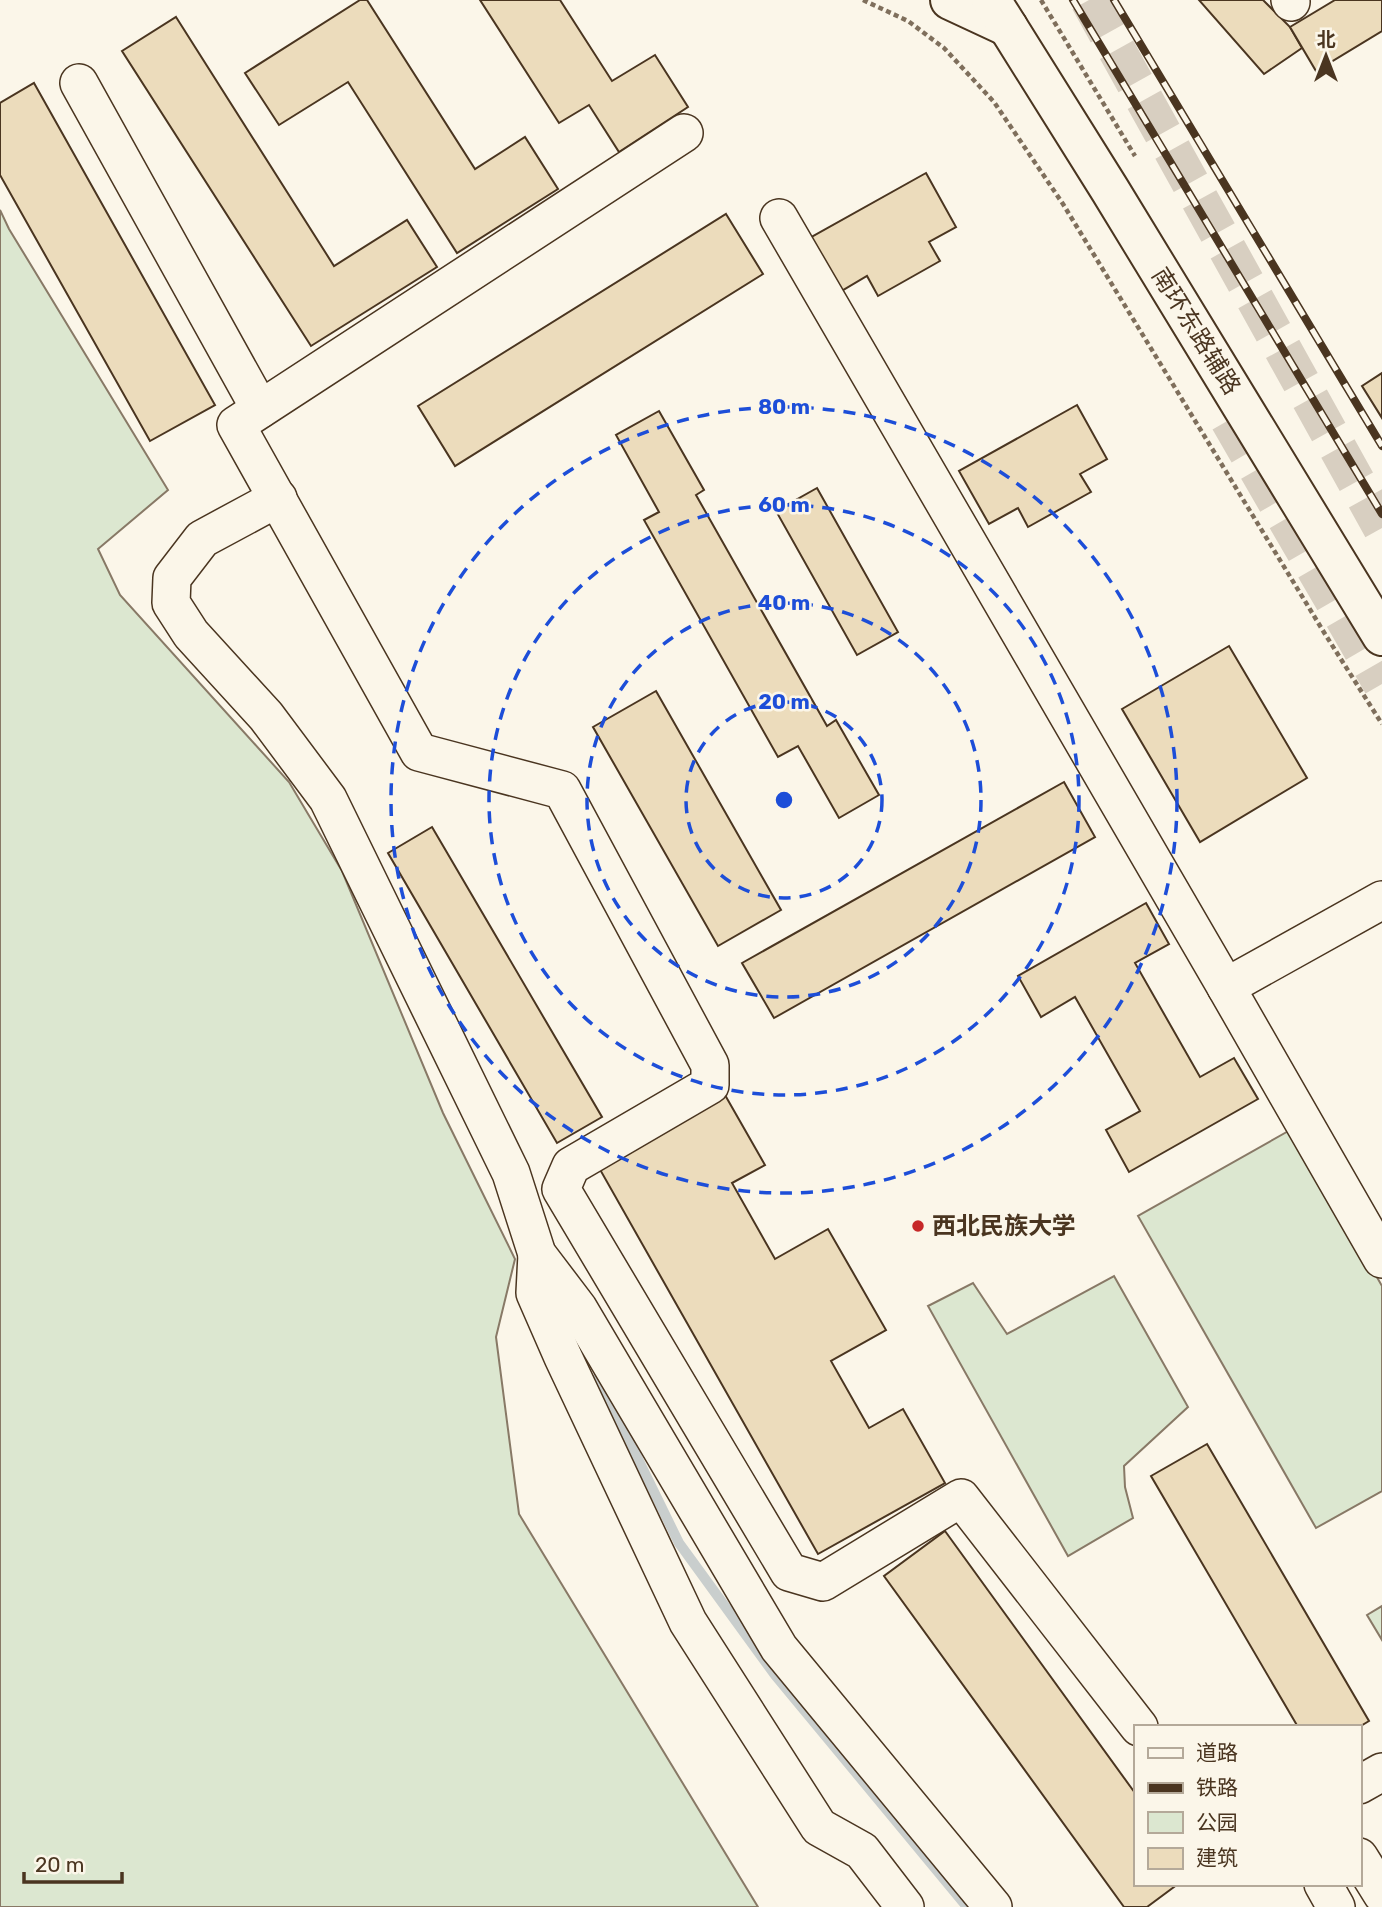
<svg xmlns="http://www.w3.org/2000/svg" width="1382" height="1907" font-family="Rubik,'Noto Sans SC',sans-serif">
	<rect width="100%" height="100%" fill="#fbf6e9"/>
	<g fill="#dce7d0" stroke="#887966" stroke-width="2">
		<polygon points="0,210 9,229 168,490 98,549 120,595 289,782 342,871 443,1113 515,1259 496,1337 519,1514 758,1907 0,1907"/>
		<polygon points="1292,1129 1382,1286 1382,1491 1316,1528 1138,1216"/>
		<polygon points="1114,1276 1188,1407 1124,1466 1125,1487 1133,1518 1068,1556 928,1306 973,1283 1007,1334"/>
		<polygon points="1382,1606 1382,1640 1367,1615"/>
	</g>
	<g fill="none" stroke-linecap="round" stroke-linejoin="round">
		<polyline stroke="#c9cecd" stroke-width="10" points="598,1377 679,1543 775,1675 967,1907"/>
	</g>
	<g fill="#ecdcbc" stroke="#4a3520" stroke-width="2">
		<polygon points="360,0 367,0 475,169 525,137 558,189 457,253 348,82 279,125 245,73"/>
		<polygon points="480,0 560,0 612,81 655,55 688,107 619,152 589,105 559,123"/>
		<polygon points="1199,0 1263,0 1290,27 1302,48 1264,74"/>
		<polygon points="1335,0 1382,0 1382,31 1316,71 1290,27"/>
		<polygon points="176,17 334,266 407,220 437,267 311,346 122,51"/>
		<polygon points="34,83 215,405 150,441 0,175 0,103"/>
		<polygon points="926,173 956,227 929,242 940,261 878,296 867,276 838,293 808,239"/>
		<polygon points="726,214 763,274 455,466 418,406"/>
		<polygon points="1382,373 1382,418 1362,386"/>
		<polygon points="1077,405 1107,459 1080,474 1091,492 1028,527 1018,508 989,524 959,471"/>
		<polygon points="659,411 704,490 696,495 827,726 836,720 879,795 839,818 798,746 778,757 644,520 659,512 616,435"/>
		<polygon points="817,488 898,632 857,655 776,511"/>
		<polygon points="1229,646 1307,778 1200,842 1122,709"/>
		<polygon points="656,691 781,910 718,946 593,727"/>
		<polygon points="1064,782 1095,837 774,1018 742,963"/>
		<polygon points="432,827 602,1117 557,1143 388,853"/>
		<polygon points="1146,903 1169,944 1135,963 1200,1077 1234,1058 1258,1099 1129,1172 1106,1130 1140,1111 1075,997 1041,1017 1018,976"/>
		<polygon points="725,1095 765,1165 732,1183 775,1259 828,1229 886,1330 831,1361 869,1428 903,1409 945,1483 818,1554 598,1166"/>
		<polygon points="1207,1444 1369,1721 1359,1727 1298,1727 1151,1476"/>
		<polygon points="945,1531 1135,1793 1135,1884 1178,1884 1147,1907 1124,1907 884,1576"/>
	</g>
	<g fill="none" stroke-linecap="round" stroke-linejoin="round">
		<g stroke="#d8cfc1" stroke-width="38" stroke-dasharray="38 19" stroke-linecap="butt">
			<polyline points="1089,0 1382,528"/>
			<polyline points="1229,420 1382,684"/>
		</g>
		<g stroke="#4a3520" stroke-width="40">
			<g id="minor">
				<polyline points="1290,0 1291,2"/>
				<polyline points="79,83 260,409"/>
				<polyline points="684,133 236,425 419,752 562,790 710,1065 710,1085 571,1166 561,1189 789,1572 823,1582 961,1498 1139,1727"/>
				<polyline points="779,218 1226,987"/>
				<polyline points="278,498 202,539 172,578 171,603 191,634 266,716 328,799 511,1173 537,1254 578,1308 779,1648 993,1907"/>
				<polyline points="1382,900 1226,987 1382,1259"/>
				<polyline points="537,1254 535,1293 563,1357 688,1622 819,1827 862,1851 905,1907"/>
				<polyline points="1359,1785 1382,1772"/>
				<polyline points="1359,1857 1382,1894"/>
				<polyline points="1323,1884 1336,1907"/>
			</g>
		</g>
		<g stroke="#4a3520" stroke-width="42">
			<g id="major">
				<polyline points="950,0 1008,27"/>
				<polyline points="991,0 1110,190 1382,636"/>
			</g>
		</g>
		<g stroke="#7f6f5c" stroke-width="4.5" stroke-dasharray="5 3.5" stroke-linecap="butt">
			<polyline points="863,0 908,21 944,48 994,102 1063,204 1325,634 1382,724"/>
			<polyline points="1041,0 1135,156"/>
		</g>
		<use href="#minor" stroke="#fbf6e9" stroke-width="37"/>
		<use href="#major" stroke="#fbf6e9" stroke-width="38"/>
		<g stroke="#4a3520" stroke-width="8">
			<g id="rail">
				<polyline points="1073,0 1382,514"/>
				<polyline points="1114,0 1382,446"/>
			</g>
		</g>
		<use href="#rail" stroke="#fbf6e9" stroke-width="5" stroke-dasharray="16" stroke-linecap="butt"/>
	</g>
	<g fill="none" stroke="#1d4ed8" stroke-width="3.5" stroke-dasharray="12 9">
		<circle cx="784" cy="800" r="98"/>
		<circle cx="784" cy="800" r="197"/>
		<circle cx="784" cy="800" r="295"/>
		<circle cx="784" cy="800" r="393"/>
	</g>
	<circle fill="#c62828" stroke="#fbf6e9" stroke-width="2.5" cx="918" cy="1226" r="7"/>
	<g text-anchor="middle" dominant-baseline="central" stroke-width="5" stroke-linejoin="round" paint-order="stroke">
		<g font-size="24" fill="#4a3520" stroke="#fbf6e9">
			<text transform="translate(1196 331) rotate(58)">南环东路辅路</text>
		</g>
		<g font-size="24" font-weight="bold" fill="#4a3520" stroke="#fbf6e9" text-anchor="start">
			<text x="932" y="1226">西北民族大学</text>
		</g>
	</g>
	<circle cx="784" cy="800" r="10" fill="#1d4ed8" stroke="#fbf6e9" stroke-width="3.5"/>
	<g font-size="21" text-anchor="middle" font-weight="bold" fill="#1d4ed8" stroke="#fbf6e9" stroke-width="5" stroke-linejoin="round" paint-order="stroke">
		<text x="784" y="414">80 m</text>
		<text x="784" y="512">60 m</text>
		<text x="784" y="610">40 m</text>
		<text x="784" y="709">20 m</text>
	</g>
	<rect x="1134" y="1725" width="228" height="161" fill="#fbf6e9" stroke="#b4a999" stroke-width="2"/>
	<rect x="1148" y="1748" width="35" height="10" fill="#fbf6e9" stroke="#b4a999" stroke-width="2"/>
	<text x="1196" y="1760" font-size="21" fill="#4a3520">道路</text>
	<rect x="1148" y="1783" width="35" height="10" fill="#4a3520" stroke="#b4a999" stroke-width="2"/>
	<text x="1196" y="1795" font-size="21" fill="#4a3520">铁路</text>
	<rect x="1148" y="1812" width="35" height="21" fill="#dce7d0" stroke="#b4a999" stroke-width="2"/>
	<text x="1196" y="1830" font-size="21" fill="#4a3520">公园</text>
	<rect x="1148" y="1848" width="35" height="21" fill="#ecdcbc" stroke="#b4a999" stroke-width="2"/>
	<text x="1196" y="1865" font-size="21" fill="#4a3520">建筑</text>
	<g transform="translate(1326 56)" stroke="#fbf6e9" stroke-width="5" paint-order="stroke">
	<path d="M0-5L12 26L0 18L-12 26Z" fill="#4a3520"/>
	<text y="-10" font-size="19" font-weight="bold" text-anchor="middle" fill="#4a3520">北</text>
	</g>
	<path d="M24 1872v10h98v-10" fill="none" stroke="#4a3520" stroke-width="3.5"/>
	<text x="35" y="1872" font-size="21" fill="#4a3520" stroke="#fbf6e9" stroke-width="5" paint-order="stroke">20 m</text>
</svg>
